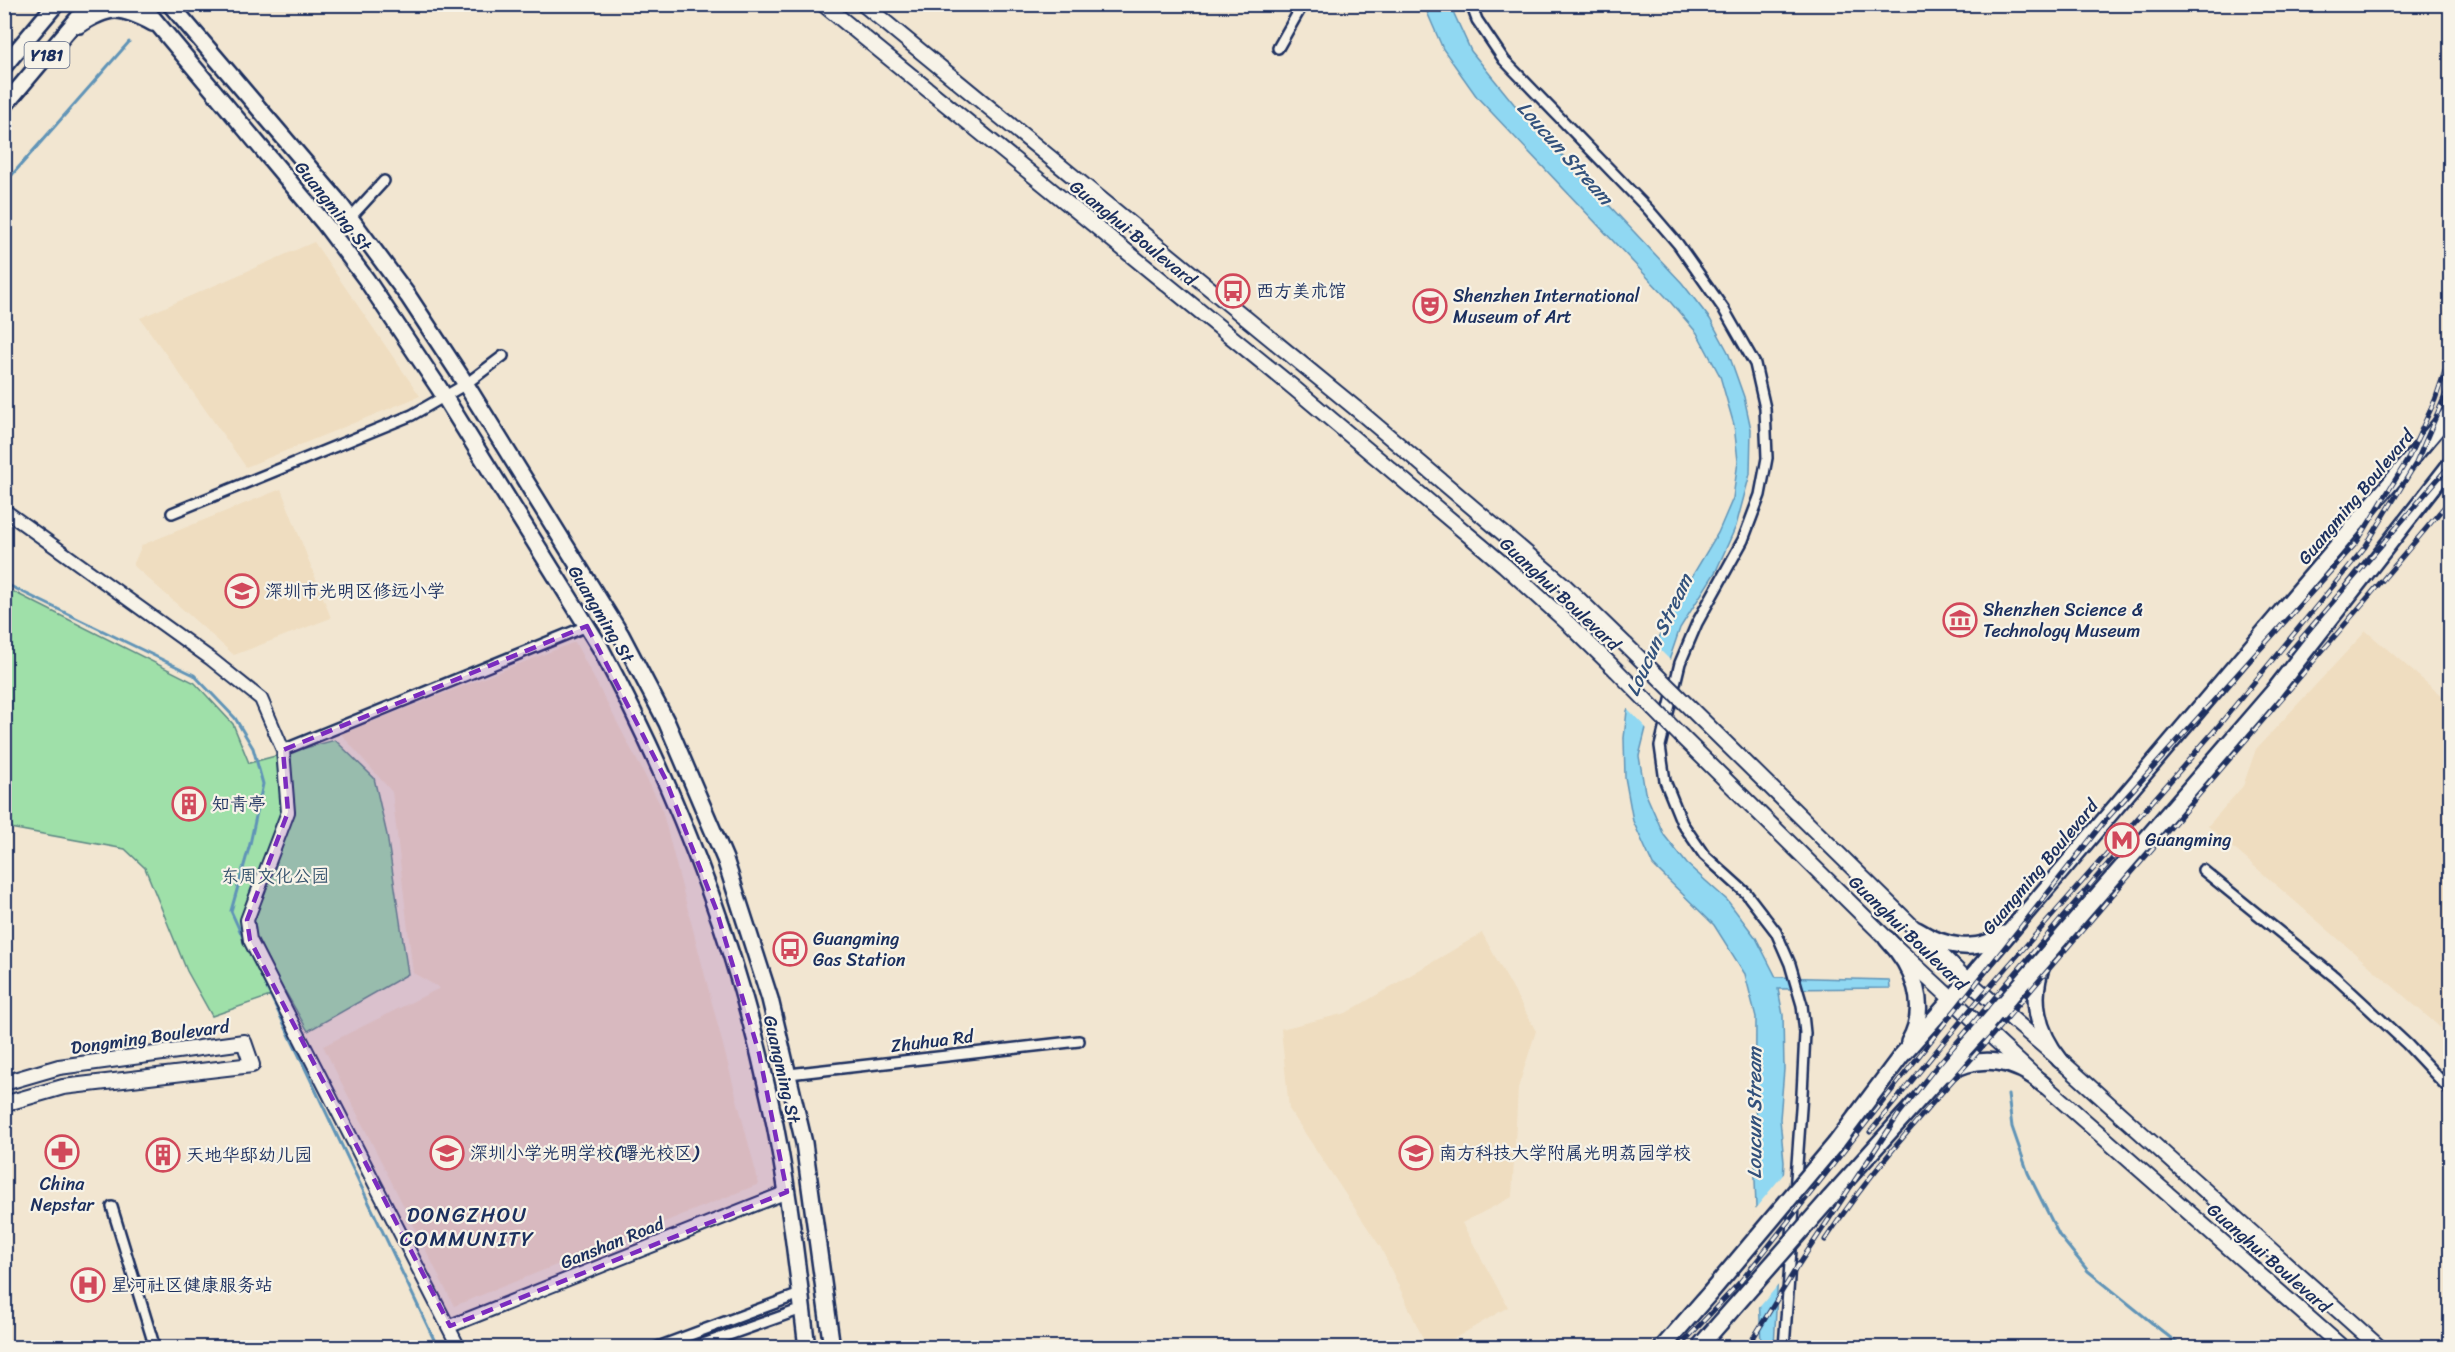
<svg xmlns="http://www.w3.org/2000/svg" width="2455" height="1352" font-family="Sriracha,'LXGW WenKai TC',sans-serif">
	<rect width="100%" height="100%" fill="#f2e6d1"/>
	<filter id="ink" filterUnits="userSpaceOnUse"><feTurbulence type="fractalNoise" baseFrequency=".0167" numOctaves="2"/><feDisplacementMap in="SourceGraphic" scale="12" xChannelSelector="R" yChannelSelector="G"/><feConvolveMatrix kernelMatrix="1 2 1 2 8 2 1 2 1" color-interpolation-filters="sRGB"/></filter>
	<g filter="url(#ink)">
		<g fill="#efddc0">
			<polygon points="314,242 420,396 246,467 140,318"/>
			<polygon points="281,489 331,618 234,655 133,565 142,545"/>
			<polygon points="2366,631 2450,703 2450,1036 2208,826 2243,786 2256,749"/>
			<polygon points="575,642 661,806 759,1184 454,1306 323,1046 440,988 413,973 392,792 341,734"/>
			<polygon points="1482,933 1536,1031 1518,1088 1512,1197 1462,1223 1508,1307 1440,1347 1427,1347 1381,1248 1289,1109 1281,1029 1346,1013"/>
		</g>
		<polygon fill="#9fe0a9" stroke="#5d8884" stroke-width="1.5" points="4,587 195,683 233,724 249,763 335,740 374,778 387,835 408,974 308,1031 285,991 212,1016 187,971 145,868 125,849 5,827"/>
		<polygon fill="#90d8f2" stroke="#6194b7" stroke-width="1.5" points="1424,5 1450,5 1471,51 1514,104 1682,283 1710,319 1728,352 1744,397 1751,429 1750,474 1736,526 1716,571 1680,628 1646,728 1639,756 1645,792 1664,835 1687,864 1727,900 1756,938 1776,977 1889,980 1890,988 1778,989 1783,1015 1784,1069 1780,1119 1784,1162 1774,1347 1761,1347 1755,1180 1756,1017 1745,974 1714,925 1653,865 1633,821 1625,777 1624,738 1627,711 1670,613 1718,533 1733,498 1738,461 1734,425 1720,376 1697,333 1666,297 1477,97 1443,49"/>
		<g fill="#f2e6d1">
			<polygon points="1653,643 1673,663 1648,730 1626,707"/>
			<polygon points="1786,1171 1780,1283 1757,1310 1754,1210"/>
		</g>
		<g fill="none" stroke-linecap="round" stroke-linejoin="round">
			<g stroke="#6194b7" stroke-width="3">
				<polyline points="4,184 129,42"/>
				<polyline points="4,583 194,675 235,718 253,748 263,784 250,844 231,911 245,942"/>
				<polyline points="257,967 438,1348"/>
				<polyline points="2008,1095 2012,1127 2028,1173 2059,1235 2088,1271 2183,1348"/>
			</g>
			<g stroke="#1b2f5e" stroke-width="14">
				<g id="minor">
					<polyline points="1471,4 1477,20 1504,60 1648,209 1678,244 1723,308 1755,364 1765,408 1767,458 1760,495 1743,540 1697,623 1680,663 1660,746 1665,781 1682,823 1704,855 1746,893 1776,932 1790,964 1802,1005 1805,1033 1802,1094 1784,1348"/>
					<polyline points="1278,48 1303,4"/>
					<polyline points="350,218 384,181"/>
					<polyline points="172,513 412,415 466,384 503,356"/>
					<polyline points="283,750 587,626"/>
					<polyline points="2203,870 2335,977 2407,1044 2450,1090"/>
					<polyline points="789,1074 1079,1041"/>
					<polyline points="112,1207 155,1348"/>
					<polyline points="655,1348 800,1294"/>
					<polyline points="692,1348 802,1309"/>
				</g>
			</g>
			<g stroke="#1b2f5e" stroke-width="16">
				<g id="tertiary">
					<polyline points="4,510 211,659 261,699 283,750 288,812 247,920 250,940 459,1348"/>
					<polyline points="450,1326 787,1192"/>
				</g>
			</g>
			<g stroke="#1b2f5e" stroke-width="18">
				<g id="secondary">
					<polyline points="823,4 1294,388 1504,565 1570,625 1616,670"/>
					<polyline points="863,4 1359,411 1564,585 1626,645"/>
					<polyline points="1692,710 1968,981 2060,1060 2380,1348"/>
					<polyline points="1681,736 1887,939 2044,1085 2343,1348"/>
					<polyline points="4,1083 59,1067 244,1042 252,1065 63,1087 4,1104"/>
				</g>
			</g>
			<g stroke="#1b2f5e" stroke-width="20">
				<g id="primary">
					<path d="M141,4L324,223L366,279L439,388L600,647C677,791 736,941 770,1101C788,1182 797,1265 807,1348"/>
					<polyline points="170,4 336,199 408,296 460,375 621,635 667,723 725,859 770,999 804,1143 832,1348"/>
					<path d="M79,25C110,5 120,6 153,23"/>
					<polyline points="4,66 56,4"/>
					<polyline points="4,106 90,4"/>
					<path d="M1917,930C1944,947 1977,954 2004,934"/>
					<path d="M1887,939C1913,966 1930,1006 1909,1042"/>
					<path d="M2043,963C2029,997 2037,1032 2060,1060"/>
					<path d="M1947,1073C1981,1053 2016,1060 2044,1085"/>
					<polyline points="1836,1143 1901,1056 1968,981 2450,413"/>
					<polyline points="1829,1199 1983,1028 2274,691 2450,465"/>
					<polyline points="1662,1348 1710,1293"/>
				</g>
			</g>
			<use href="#minor" stroke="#f7f3e8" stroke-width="9"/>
			<use href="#tertiary" stroke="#f7f3e8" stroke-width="12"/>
			<use href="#secondary" stroke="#f7f3e8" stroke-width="14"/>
			<use href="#primary" stroke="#f7f3e8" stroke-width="15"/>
			<g stroke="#1b2f5e" stroke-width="5">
				<g id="rail">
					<polyline points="2288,654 2450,465"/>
					<polyline points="1870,1132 1974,1005 2215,730 2365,547 2416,463 2450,384"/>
					<path d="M1825,1240C1881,1155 1954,1081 2020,1003C2163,835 2309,669 2450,500"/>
					<polyline points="1678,1348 1741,1281 2103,823 2357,542 2408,459 2435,400 2450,356"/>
					<polyline points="1747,1348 1797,1267 1899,1114 1931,1073 2122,847"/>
				</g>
			</g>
			<use href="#rail" stroke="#f7f3e8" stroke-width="3" stroke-dasharray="9" stroke-linecap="butt"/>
			<g stroke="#1b2f5e" stroke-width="18" stroke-linecap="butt">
				<g id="secondary-bridge">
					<polyline points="1626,645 1692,710"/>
					<polyline points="1616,670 1681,736"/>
				</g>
			</g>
			<g stroke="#1b2f5e" stroke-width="20" stroke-linecap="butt">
				<g id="primary-bridge">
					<polyline points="1710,1293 1836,1143"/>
					<polyline points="1700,1346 1829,1199"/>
				</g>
			</g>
			<use href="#secondary-bridge" stroke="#f7f3e8" stroke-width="14"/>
			<use href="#primary-bridge" stroke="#f7f3e8" stroke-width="15"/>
		</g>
	</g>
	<path fill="#7b2cbf" fill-opacity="0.2" stroke="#7b2cbf" stroke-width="4.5" stroke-dasharray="12 8" stroke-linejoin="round" d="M587,626L665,778L716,909L759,1053L787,1192L450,1326L250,940L247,920L288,812L283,750Z"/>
	<defs>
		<g id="bus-ring" transform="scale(1.725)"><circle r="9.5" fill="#f7f3e8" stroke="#d1495b" stroke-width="1.5"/><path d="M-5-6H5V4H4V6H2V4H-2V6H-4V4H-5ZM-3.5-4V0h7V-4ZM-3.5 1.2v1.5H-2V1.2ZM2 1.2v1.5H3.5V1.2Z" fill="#d1495b"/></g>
		<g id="theatre-ring" transform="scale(1.725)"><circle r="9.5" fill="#f7f3e8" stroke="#d1495b" stroke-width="1.5"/><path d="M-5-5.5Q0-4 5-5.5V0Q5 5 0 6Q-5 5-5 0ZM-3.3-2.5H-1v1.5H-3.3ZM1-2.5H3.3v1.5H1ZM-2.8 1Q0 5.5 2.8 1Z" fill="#d1495b"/></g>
		<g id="school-ring" transform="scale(1.725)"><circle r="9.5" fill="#f7f3e8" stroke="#d1495b" stroke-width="1.5"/><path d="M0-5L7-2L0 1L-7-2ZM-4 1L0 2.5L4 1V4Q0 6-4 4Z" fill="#d1495b"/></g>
		<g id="museum-ring" transform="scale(1.725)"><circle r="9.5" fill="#f7f3e8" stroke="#d1495b" stroke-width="1.5"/><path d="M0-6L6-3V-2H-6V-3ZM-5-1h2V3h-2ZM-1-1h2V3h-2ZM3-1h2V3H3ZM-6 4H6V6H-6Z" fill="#d1495b"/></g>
		<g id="building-ring" transform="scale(1.725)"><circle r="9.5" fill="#f7f3e8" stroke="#d1495b" stroke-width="1.5"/><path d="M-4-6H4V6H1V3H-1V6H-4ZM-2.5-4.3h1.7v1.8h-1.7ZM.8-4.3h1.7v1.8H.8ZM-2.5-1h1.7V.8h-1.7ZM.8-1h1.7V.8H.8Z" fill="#d1495b"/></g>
		<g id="metro-ring" transform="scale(1.725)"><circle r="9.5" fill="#f7f3e8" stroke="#d1495b" stroke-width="1.5"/><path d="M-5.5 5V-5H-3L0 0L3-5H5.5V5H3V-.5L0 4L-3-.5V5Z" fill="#d1495b"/></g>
		<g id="pharmacy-ring" transform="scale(1.725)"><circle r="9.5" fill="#f7f3e8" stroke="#d1495b" stroke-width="1.5"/><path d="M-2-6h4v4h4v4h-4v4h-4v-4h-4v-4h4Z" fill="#d1495b"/></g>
		<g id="hospital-ring" transform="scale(1.725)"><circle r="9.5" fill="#f7f3e8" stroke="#d1495b" stroke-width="1.5"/><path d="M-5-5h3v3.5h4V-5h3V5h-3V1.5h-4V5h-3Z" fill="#d1495b"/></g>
	</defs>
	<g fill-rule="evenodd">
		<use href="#bus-ring" x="1233" y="291"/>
		<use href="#theatre-ring" x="1430" y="306"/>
		<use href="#school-ring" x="242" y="591"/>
		<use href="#museum-ring" x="1960" y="620"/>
		<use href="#building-ring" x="189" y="804"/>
		<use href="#metro-ring" x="2122" y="840"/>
		<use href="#bus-ring" x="790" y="949"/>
		<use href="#pharmacy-ring" x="62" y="1152"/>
		<use href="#school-ring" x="447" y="1153"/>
		<use href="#school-ring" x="1416" y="1153"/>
		<use href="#building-ring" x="163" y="1155"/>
		<use href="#hospital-ring" x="88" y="1285"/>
	</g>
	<g text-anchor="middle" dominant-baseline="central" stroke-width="4.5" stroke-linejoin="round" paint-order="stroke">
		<rect fill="#f7f3e8" stroke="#5d6a87" stroke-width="1.5" x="24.5" y="42" width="45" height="26" rx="4.5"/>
		<g font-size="16" font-weight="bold" fill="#1b2f5e">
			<text x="47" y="55">Y181</text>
		</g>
		<g font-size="18" fill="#1b2f5e" stroke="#f7f3e8">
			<text transform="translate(333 206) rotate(51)">Guangming St</text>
			<text transform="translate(1133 233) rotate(39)">Guanghui Boulevard</text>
			<text transform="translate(2356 497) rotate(-50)">Guangming Boulevard</text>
			<text transform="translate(1560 594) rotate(43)">Guanghui Boulevard</text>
			<text transform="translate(601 614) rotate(59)">Guangming St</text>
			<text transform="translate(2040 867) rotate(-50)">Guangming Boulevard</text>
			<text transform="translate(1908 933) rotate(44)">Guanghui Boulevard</text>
			<text transform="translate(150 1037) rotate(-8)">Dongming Boulevard</text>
			<text transform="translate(932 1041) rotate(-7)">Zhuhua Rd</text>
			<text transform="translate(782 1069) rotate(77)">Guangming St</text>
			<text transform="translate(612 1243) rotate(-22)">Ganshan Road</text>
			<text transform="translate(2269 1258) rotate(41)">Guanghui Boulevard</text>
		</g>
		<g font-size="18" fill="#1b2f5e" stroke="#f7f3e8" text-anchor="start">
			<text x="1256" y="291">西方美术馆</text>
			<text x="1453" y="296">Shenzhen International<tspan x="1453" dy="21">Museum of Art</tspan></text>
			<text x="265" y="591">深圳市光明区修远小学</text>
			<text x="1983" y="610">Shenzhen Science &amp;<tspan x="1983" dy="21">Technology Museum</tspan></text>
			<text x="212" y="804">知青亭</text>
			<text x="2145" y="840">Guangming</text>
			<text x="813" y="939">Guangming<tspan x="813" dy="21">Gas Station</tspan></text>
			<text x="470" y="1153">深圳小学光明学校(曙光校区)</text>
			<text x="1439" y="1153">南方科技大学附属光明荔园学校</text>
			<text x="186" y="1155">天地华邸幼儿园</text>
			<text x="62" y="1184" text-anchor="middle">China<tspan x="62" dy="21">Nepstar</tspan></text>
			<text x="111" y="1285">星河社区健康服务站</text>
		</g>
		<g font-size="18" fill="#35526d" stroke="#f7f3e8">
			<text x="275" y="876">东周文化公园</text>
		</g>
		<g font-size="20" font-style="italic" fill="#32517c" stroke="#f7f3e8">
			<text transform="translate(1565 153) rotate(48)">Loucun Stream</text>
			<text transform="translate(1659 635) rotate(-65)">Loucun Stream</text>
			<text transform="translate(1754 1113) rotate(-90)">Loucun Stream</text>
		</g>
		<g font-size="21" letter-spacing="1.5" fill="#1b2f5e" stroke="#f7f3e8">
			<text x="467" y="1215">DONGZHOU<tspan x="467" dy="24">COMMUNITY</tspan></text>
		</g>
	</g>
	<rect width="2455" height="1352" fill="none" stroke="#f7f3e8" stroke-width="24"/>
	<rect x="12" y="12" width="2431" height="1328" fill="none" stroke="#1b2f5e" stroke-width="2" filter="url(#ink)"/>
</svg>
